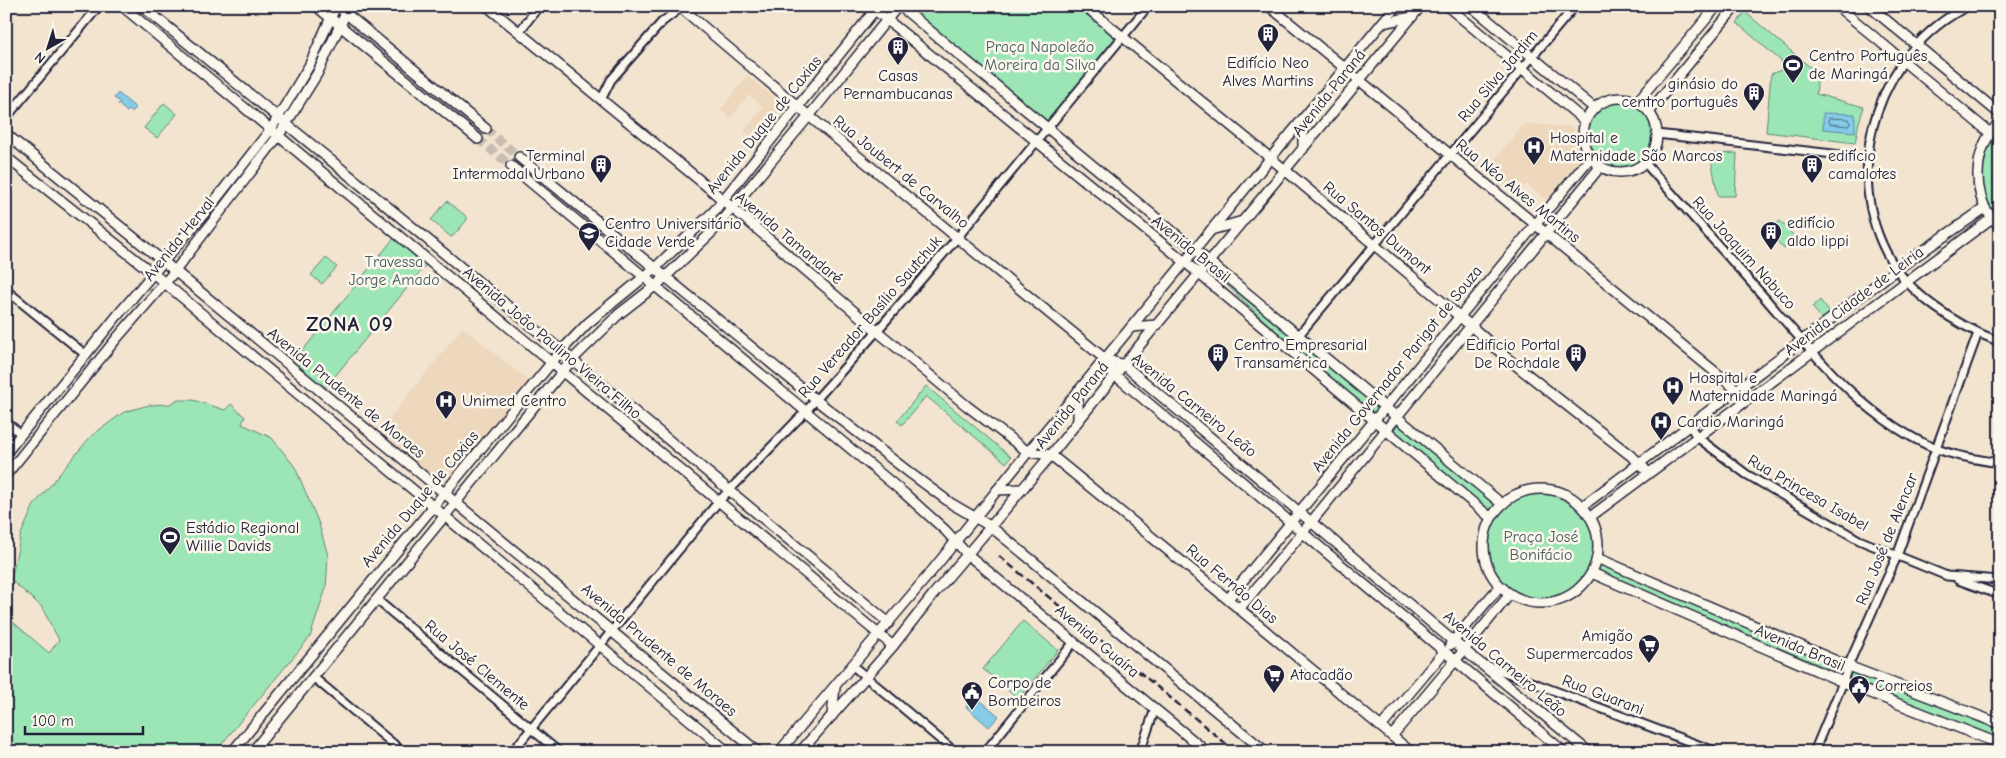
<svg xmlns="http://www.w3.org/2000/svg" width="2006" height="758" font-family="'Comic Neue',sans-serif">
	<rect width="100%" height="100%" fill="#f3e4d0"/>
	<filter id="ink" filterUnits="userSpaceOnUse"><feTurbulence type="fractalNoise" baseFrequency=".02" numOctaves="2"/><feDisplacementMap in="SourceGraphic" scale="10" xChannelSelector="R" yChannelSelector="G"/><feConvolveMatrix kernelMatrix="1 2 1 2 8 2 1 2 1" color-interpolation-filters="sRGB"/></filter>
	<g filter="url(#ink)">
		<g fill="#edd7bd">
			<polygon points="747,76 784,106 756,140 744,131 763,107 749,95 730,118 720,110"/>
			<polygon points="1524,124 1573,127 1577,146 1582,161 1549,202 1526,184 1517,195 1486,170"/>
			<polygon points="463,327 533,385 445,493 375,436"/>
		</g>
		<g fill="#9ce6b5" stroke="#5f8478">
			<polygon points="900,6 1085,6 1122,37 1048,129"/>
			<polygon points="1745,12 1818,74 1816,94 1864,107 1859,122 1855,143 1766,132 1771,74 1788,67 1737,23"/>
			<circle cx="1620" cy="135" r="37"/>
			<polygon points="164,103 177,114 157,138 144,128"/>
			<polygon points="2000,122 2000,227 1985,208 1979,159"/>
			<polygon points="1737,153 1735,196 1718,196 1710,154"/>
			<polygon points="447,201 467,217 467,220 453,236 451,237 431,220"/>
			<polygon points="1780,221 1797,239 1784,249 1768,231"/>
			<polygon points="398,233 430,260 322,392 290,366"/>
			<polygon points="326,258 337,267 322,284 311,275"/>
			<polygon points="1207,266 1383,410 1377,417 1290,345"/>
			<polygon points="1820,300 1831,314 1823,320 1812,307"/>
			<polygon points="926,386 1011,457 1006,463 926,396 902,425 897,421"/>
			<polygon points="177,400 193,400 225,410 231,404 245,417 242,424 272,438 295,467 319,524 328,556 326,588 310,637 215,752 6,752 6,616 49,653 59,640 41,606 11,580 21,534 34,505 91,436 124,412 149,405 170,404"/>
			<path d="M1395,419L1499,506C1521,490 1545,483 1570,497C1575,500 1580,502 1584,505C1596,518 1598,544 1597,560L1848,668L2000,731V742L1594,569C1554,641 1453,585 1493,514L1389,427Z"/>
			<polygon points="1023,621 1058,650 1018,699 983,669"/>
		</g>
		<g fill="#86cbe7" stroke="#5e87a2">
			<polygon points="118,93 136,108 132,112 129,110 127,112 118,104 120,102 114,98"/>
			<polygon points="1823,113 1855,114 1855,132 1823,129"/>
			<polygon points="975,696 999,716 989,727 966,707"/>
		</g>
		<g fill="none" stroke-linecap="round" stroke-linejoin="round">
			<polygon stroke="#4a6680" stroke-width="1" points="1830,118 1849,119 1850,124 1848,126 1830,124 1828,120"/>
			<g stroke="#c9bdb2" stroke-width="9" stroke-dasharray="9 4.5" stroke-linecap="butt">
				<polyline points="486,129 519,157"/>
				<polyline points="478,139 511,166"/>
			</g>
			<g stroke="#22223b" stroke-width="11">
				<g id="minor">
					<path d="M1968,6C1880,50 1841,164 1886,252C1908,295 1956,325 2000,342"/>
					<polyline points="519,32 539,6"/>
					<polyline points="601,100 611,80 662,22 683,6"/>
					<polyline points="6,118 99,6"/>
					<polyline points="1657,134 1868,158"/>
					<path d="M1645,163C1685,208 1724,252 1764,297C1812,352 1866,421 1937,449C1956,456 1979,460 2000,463"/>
					<polyline points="6,290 86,355"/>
					<polyline points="1288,348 1575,6"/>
					<polyline points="6,422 21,434"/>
					<polyline points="1690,426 1697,437 1746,474 1859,540 1947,576 2000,580"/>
					<polyline points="1958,580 2000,595"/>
					<polyline points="377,600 559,752"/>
					<polyline points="1486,665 1717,752"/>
					<polyline points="853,666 955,752"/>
					<polyline points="313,677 403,752"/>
					<polyline points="512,752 719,501 806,411 877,331 957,238 1148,6"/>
					<polyline points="985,752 1074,642"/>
					<polyline points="1140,752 1155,709"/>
					<polyline points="1814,752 1843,682 1848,666 1897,556 1978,333"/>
				</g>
			</g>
			<g stroke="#22223b" stroke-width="12">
				<g id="tertiary">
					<polyline points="487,6 703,183 877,331 967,406 1028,452 1051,455 1213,587 1411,752"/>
					<polyline points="679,6 809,116 1105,359"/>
					<polyline points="1085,6 1285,170 1471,326 1508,359 1640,463 1648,473"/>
					<polyline points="1269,6 1748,399"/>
					<polyline points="990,526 1266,752"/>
					<polyline points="967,554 1207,752"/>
					<polyline points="1228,599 1291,522"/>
					<polyline points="1239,609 1303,532"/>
					<polyline points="1381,727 1444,652"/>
					<polyline points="1392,736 1455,661"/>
				</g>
			</g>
			<g stroke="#22223b" stroke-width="12">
				<g id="secondary">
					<polyline points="122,6 893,646"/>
					<polyline points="142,6 416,230 889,623"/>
					<polyline points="316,6 478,139"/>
					<polyline points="870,6 1185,262 1491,518"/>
					<polyline points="900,6 1502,504"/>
					<polyline points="1447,6 1585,121"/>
					<polyline points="1471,6 1594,108"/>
					<polyline points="1837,6 1990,133"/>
					<polyline points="1869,6 2000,114"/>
					<polyline points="343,11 486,129"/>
					<polyline points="1382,23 1412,17"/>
					<circle cx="1620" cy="135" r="37"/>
					<polyline points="1637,102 1717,6"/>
					<polyline points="1649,112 1736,6"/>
					<polyline points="1303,119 1303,149"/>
					<path d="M2000,122C1977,144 1972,179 1985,208C1989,215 1995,221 2000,227"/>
					<polyline points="6,134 164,262 758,752"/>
					<polyline points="6,157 154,274 728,752"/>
					<polyline points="519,157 816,400 910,473 952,504 990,526"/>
					<polyline points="511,166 905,494 945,530 967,554"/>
					<polyline points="1211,230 1243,221"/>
					<polyline points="1131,327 1157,325"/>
					<polyline points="1105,359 1124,365 1453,641 1589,752"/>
					<polyline points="1105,359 1115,375 1564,752"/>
					<polyline points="1078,391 1078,420"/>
					<polyline points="6,453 117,316 213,203 271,129 309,66 336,6"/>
					<polyline points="6,475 117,338 175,271 279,135 317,74 343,19 351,6"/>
					<circle cx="1541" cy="546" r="57"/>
					<polyline points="997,490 1022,489"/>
					<polyline points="1584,505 1897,269 1985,208"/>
					<polyline points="1590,517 1992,218"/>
					<polyline points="1291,522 1590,158"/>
					<polyline points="1303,532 1600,167"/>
					<polyline points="1597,558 1848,666 2000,724"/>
					<polyline points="1592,573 1843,682 2000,744"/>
					<polyline points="1450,645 1500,586"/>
					<polyline points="1455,661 1510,594"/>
					<polyline points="832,716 835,687"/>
					<polyline points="232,752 561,351 588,323 655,268 715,210 878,6"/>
					<polyline points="252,752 572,360 619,314 660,282 713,231 809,116 898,6"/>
					<polyline points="779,752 931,572 1028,452 1396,6"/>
					<polyline points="800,752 893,646 932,596 1051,455 1115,375 1421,6"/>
				</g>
			</g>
			<use href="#minor" stroke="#fbf7ec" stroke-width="7"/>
			<use href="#tertiary" stroke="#fbf7ec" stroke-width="9"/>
			<use href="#secondary" stroke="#fbf7ec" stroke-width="9"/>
			<polyline stroke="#22223b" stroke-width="2.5" stroke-dasharray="8 4" stroke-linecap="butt" points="999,556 1236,752"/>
		</g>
	</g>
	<defs>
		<g id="building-pin" transform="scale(1.125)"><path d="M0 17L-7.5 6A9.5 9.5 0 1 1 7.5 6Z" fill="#22223b" stroke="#fbf7ec"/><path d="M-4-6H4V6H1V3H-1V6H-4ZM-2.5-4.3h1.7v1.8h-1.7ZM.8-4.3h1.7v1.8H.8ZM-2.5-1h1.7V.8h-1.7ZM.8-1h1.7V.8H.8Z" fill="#fff"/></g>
		<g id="stadium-pin" transform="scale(1.125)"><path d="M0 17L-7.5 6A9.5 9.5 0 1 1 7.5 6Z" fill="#22223b" stroke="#fbf7ec"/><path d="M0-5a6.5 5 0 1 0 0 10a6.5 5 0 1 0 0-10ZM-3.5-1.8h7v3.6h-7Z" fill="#fff"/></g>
		<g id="hospital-pin" transform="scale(1.125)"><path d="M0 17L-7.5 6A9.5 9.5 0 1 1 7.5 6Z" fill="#22223b" stroke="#fbf7ec"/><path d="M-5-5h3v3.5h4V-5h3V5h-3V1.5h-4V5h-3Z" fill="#fff"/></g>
		<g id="university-pin" transform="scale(1.125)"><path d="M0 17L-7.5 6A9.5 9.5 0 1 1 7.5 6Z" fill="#22223b" stroke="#fbf7ec"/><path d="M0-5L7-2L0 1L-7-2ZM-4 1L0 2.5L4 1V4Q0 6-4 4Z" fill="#fff"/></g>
		<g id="supermarket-pin" transform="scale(1.125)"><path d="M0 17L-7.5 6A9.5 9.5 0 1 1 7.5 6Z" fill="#22223b" stroke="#fbf7ec"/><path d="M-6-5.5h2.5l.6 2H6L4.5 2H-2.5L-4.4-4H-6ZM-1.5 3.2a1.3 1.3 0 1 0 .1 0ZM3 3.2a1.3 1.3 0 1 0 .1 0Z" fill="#fff"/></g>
		<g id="civic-pin" transform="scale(1.125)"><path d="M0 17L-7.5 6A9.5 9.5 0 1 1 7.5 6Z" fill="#22223b" stroke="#fbf7ec"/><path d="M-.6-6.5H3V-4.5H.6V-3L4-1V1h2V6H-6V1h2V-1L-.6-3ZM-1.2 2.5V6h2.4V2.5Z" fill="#fff"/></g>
	</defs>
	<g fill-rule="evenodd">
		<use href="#building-pin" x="1268" y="34"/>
		<use href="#building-pin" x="898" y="47"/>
		<use href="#stadium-pin" x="1793" y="65"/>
		<use href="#building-pin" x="1754" y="93"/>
		<use href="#hospital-pin" x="1534" y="147"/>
		<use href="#building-pin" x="601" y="165"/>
		<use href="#building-pin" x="1812" y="165"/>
		<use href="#building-pin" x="1771" y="232"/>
		<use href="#university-pin" x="589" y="233"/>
		<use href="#building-pin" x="1218" y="354"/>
		<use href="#building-pin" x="1576" y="354"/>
		<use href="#hospital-pin" x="1673" y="387"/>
		<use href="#hospital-pin" x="446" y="401"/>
		<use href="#hospital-pin" x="1661" y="422"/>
		<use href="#stadium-pin" x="170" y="537"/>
		<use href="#supermarket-pin" x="1649" y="645"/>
		<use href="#supermarket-pin" x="1274" y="675"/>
		<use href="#civic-pin" x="1859" y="686"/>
		<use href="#civic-pin" x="972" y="692"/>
	</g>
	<g text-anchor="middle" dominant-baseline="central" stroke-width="5" stroke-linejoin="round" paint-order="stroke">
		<g font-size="16" fill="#475d60" stroke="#fbf7ec">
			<text x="1040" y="47">Praça Napoleão<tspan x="1040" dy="18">Moreira da Silva</tspan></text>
			<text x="394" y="262">Travessa<tspan x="394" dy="18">Jorge Amado</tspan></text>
			<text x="1541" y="537">Praça José<tspan x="1541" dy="18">Bonifácio</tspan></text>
		</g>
		<g font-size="16" fill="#22223b" stroke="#fbf7ec" text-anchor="start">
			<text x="1809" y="56">Centro Português<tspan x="1809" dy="18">de Maringá</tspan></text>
			<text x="1268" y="63" text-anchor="middle">Edifício Neo<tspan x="1268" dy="18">Alves Martins</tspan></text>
			<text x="898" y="76" text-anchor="middle">Casas<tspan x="898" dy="18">Pernambucanas</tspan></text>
			<text x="1738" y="84" text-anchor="end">ginásio do<tspan x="1738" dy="18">centro português</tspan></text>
			<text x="1550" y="138">Hospital e<tspan x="1550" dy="18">Maternidade São Marcos</tspan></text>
			<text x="585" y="156" text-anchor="end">Terminal<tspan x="585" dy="18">Intermodal Urbano</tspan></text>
			<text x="1828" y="156">edifício<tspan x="1828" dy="18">camalotes</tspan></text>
			<text x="1787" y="223">edifício<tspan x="1787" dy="18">aldo lippi</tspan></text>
			<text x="605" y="224">Centro Universitário<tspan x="605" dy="18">Cidade Verde</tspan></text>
			<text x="1234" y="345">Centro Empresarial<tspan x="1234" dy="18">Transamérica</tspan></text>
			<text x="1560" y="345" text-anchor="end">Edificio Portal<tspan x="1560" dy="18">De Rochdale</tspan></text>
			<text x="1689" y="378">Hospital e<tspan x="1689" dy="18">Maternidade Maringá</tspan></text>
			<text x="462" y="401">Unimed Centro</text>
			<text x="1677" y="422">Cardio Maringá</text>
			<text x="186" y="528">Estádio Regional<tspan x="186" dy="18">Willie Davids</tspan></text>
			<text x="1633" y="636" text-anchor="end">Amigão<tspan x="1633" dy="18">Supermercados</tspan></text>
			<text x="1290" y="675">Atacadão</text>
			<text x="988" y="683">Corpo de<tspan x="988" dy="18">Bombeiros</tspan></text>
			<text x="1875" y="686">Correios</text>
		</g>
		<g font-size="16" fill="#22223b" stroke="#fbf7ec">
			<text transform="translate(1498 76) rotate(-50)">Rua Silva Jardim</text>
			<text transform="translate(1329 93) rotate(-51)">Avenida Paraná</text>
			<text transform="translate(764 125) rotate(-51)">Avenida Duque de Caxias</text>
			<text transform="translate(901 172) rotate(39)">Rua Joubert de Carvalho</text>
			<text transform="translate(1518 191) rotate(39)">Rua Néo Alves Martins</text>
			<text transform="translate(1377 228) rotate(40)">Rua Santos Dumont</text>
			<text transform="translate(789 238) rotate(40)">Avenida Tamandaré</text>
			<text transform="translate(179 239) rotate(-51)">Avenida Herval</text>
			<text transform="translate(1191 249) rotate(39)">Avenida Brasil</text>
			<text transform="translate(1744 253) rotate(48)">Rua Joaquim Nabuco</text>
			<text transform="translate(1854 301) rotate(-37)">Avenida Cidade de Leiria</text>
			<text transform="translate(870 317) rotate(-49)">Rua Vereador Basílio Sautchuk</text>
			<text transform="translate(552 343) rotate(40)">Avenida João Paulino Vieira Filho</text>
			<text transform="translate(1397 369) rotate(-51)">Avenida Governador Parigot de Souza</text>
			<text transform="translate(346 393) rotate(39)">Avenida Prudente de Moraes</text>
			<text transform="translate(1072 405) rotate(-51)">Avenida Paraná</text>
			<text transform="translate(1194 405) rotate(39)">Avenida Carneiro Leão</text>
			<text transform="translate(1808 493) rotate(30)">Rua Princesa Isabel</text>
			<text transform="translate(420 499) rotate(-50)">Avenida Duque de Caxias</text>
			<text transform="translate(1887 539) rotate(-68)">Rua José de Alencar</text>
			<text transform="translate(1232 584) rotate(40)">Rua Fernão Dias</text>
			<text transform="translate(1097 641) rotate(40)">Avenida Guaíra</text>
			<text transform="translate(1800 648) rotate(23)">Avenida Brasil</text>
			<text transform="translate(659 650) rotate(40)">Avenida Prudente de Moraes</text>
			<text transform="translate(1505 664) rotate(40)">Avenida Carneiro Leão</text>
			<text transform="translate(477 665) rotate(40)">Rua José Clemente</text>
			<text transform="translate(1603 695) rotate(21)">Rua Guarani</text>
		</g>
		<g font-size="21" font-weight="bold" letter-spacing="1" fill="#22223b" stroke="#fbf7ec">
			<text x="350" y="324">ZONA 09</text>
		</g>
	</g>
	<rect width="2006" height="758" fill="none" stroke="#fbf7ec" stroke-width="25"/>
	<rect x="12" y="12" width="1981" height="733" fill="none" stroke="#22223b" stroke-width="2" filter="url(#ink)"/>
	<g transform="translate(48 48) rotate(219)" stroke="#fbf7ec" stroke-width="4" paint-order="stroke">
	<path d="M0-4L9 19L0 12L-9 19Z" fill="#22223b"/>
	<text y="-8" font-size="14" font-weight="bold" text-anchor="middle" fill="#22223b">N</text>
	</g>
	<path d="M25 726v8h118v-8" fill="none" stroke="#22223b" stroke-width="2.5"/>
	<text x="32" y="726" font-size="15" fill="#22223b" stroke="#fbf7ec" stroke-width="4" paint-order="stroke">100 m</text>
</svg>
